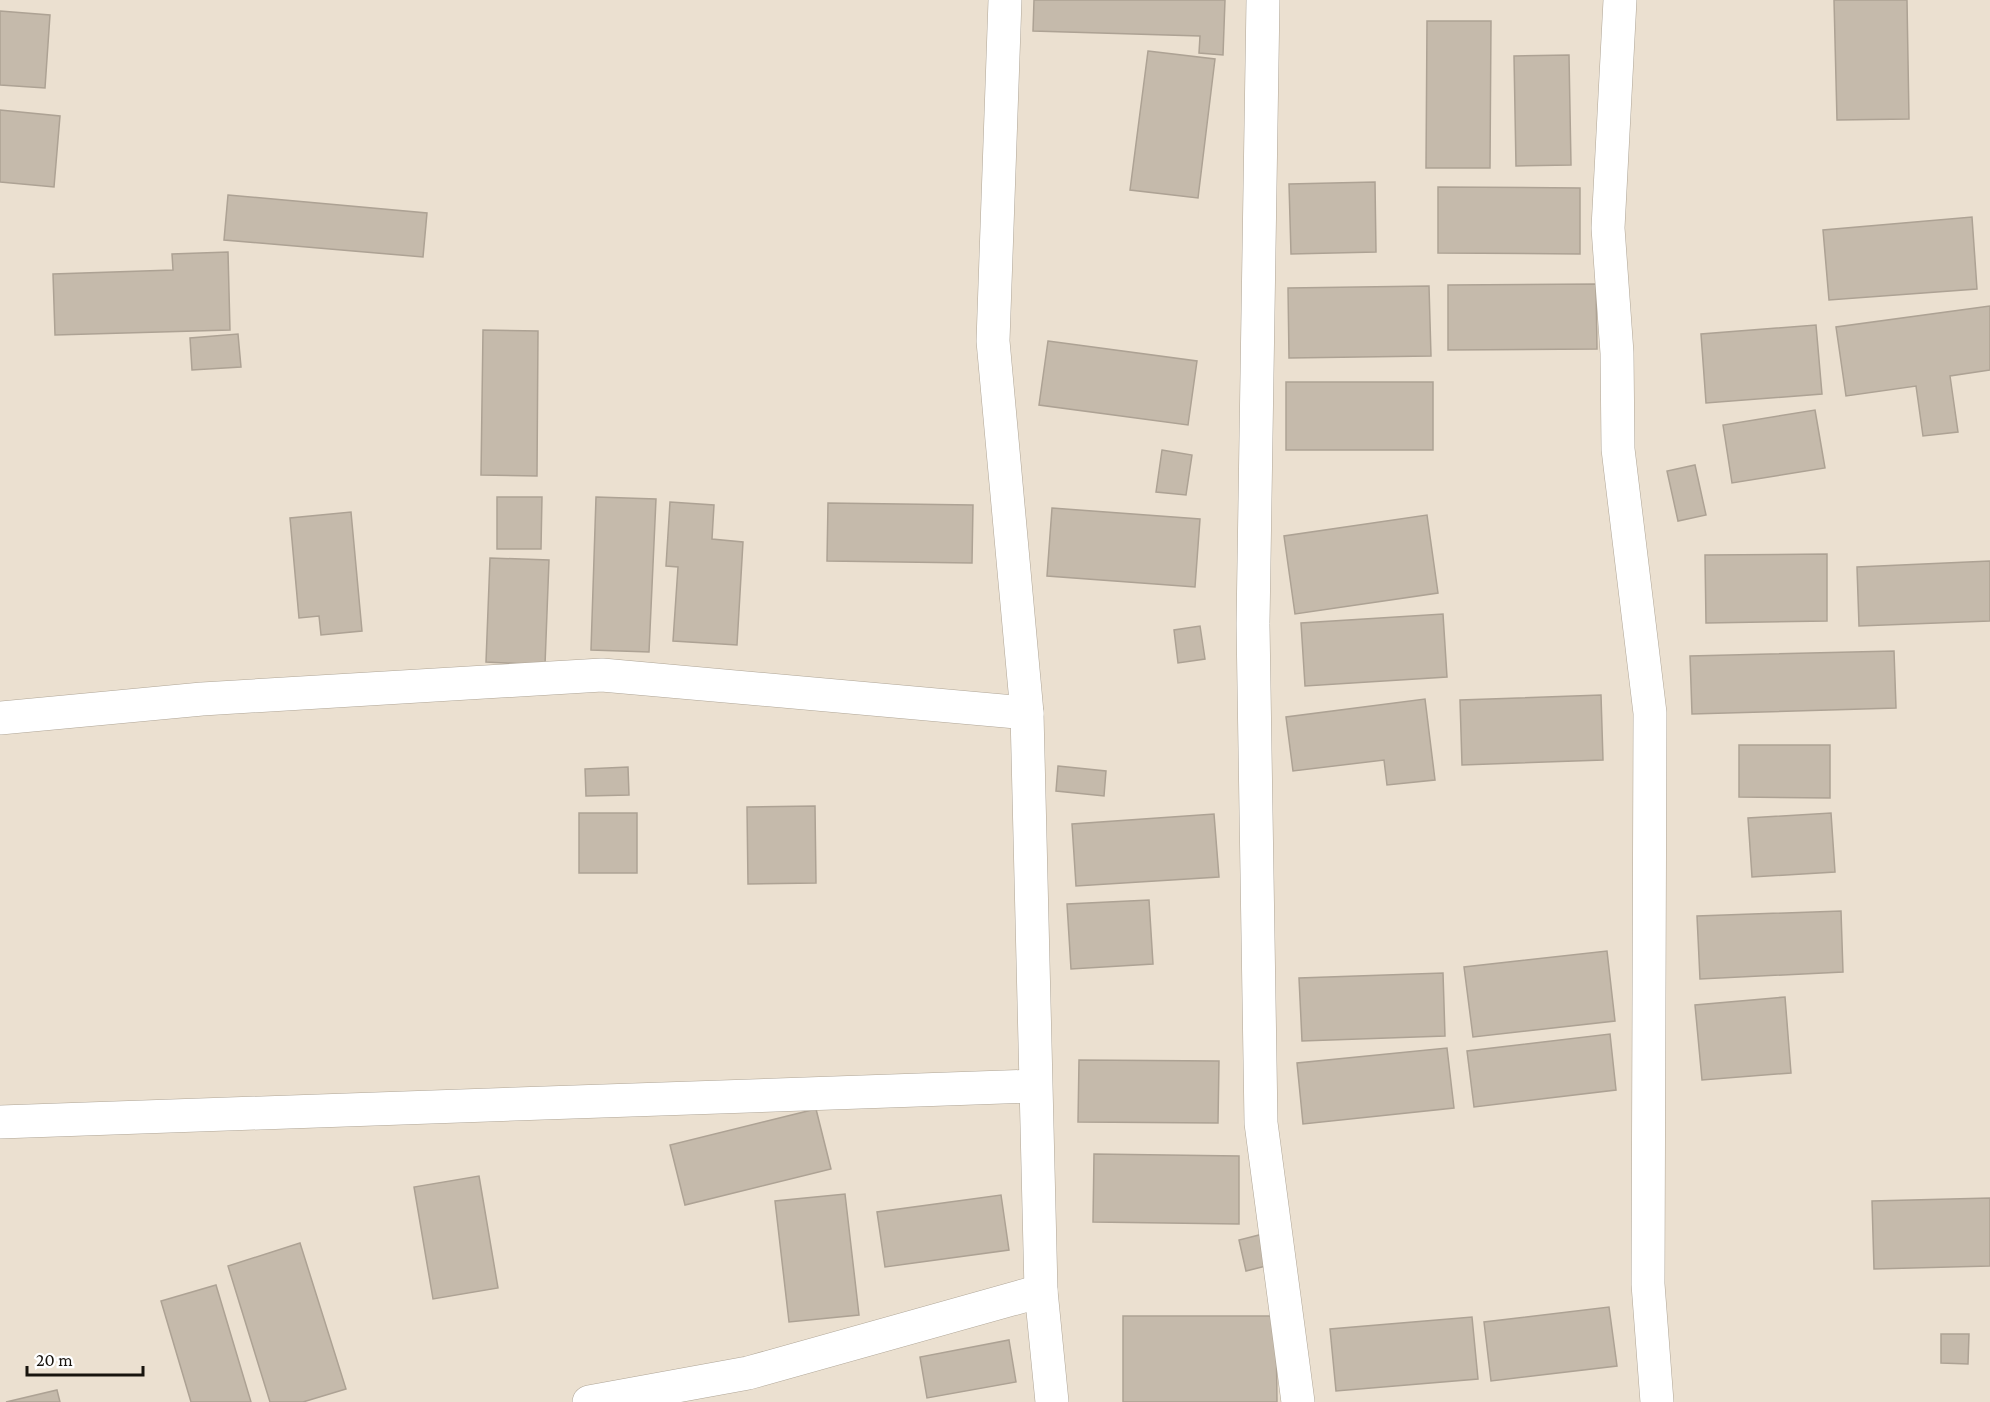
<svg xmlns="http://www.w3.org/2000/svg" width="1990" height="1402" font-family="'Crimson Pro',serif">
	<rect width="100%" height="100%" fill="#ebe0d0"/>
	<g fill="#c5baab" stroke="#ada294" stroke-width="1.5">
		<polygon points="1034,0 1225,0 1223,55 1199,53 1200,36 1033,31"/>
		<polygon points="1834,0 1907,0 1909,119 1837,120"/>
		<polygon points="0,11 50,15 45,88 0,85"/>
		<polygon points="1427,21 1491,21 1490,168 1426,168"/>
		<polygon points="1148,51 1215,59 1198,198 1130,190"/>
		<polygon points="1569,55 1571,165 1516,166 1514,56"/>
		<polygon points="0,110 60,116 54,187 0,182"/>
		<polygon points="1375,182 1376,252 1291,254 1289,184"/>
		<polygon points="1438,187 1580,188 1580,254 1438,253"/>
		<polygon points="228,195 427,213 423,257 224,240"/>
		<polygon points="1972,217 1977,289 1829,300 1823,230"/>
		<polygon points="228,252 230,330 55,335 53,274 173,270 172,254"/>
		<polygon points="1596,284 1597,349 1448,350 1448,285"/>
		<polygon points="1429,286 1431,356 1289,358 1288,288"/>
		<polygon points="1990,306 1990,370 1950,376 1958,432 1923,436 1916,386 1846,396 1836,327"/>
		<polygon points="1816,325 1822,394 1706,403 1701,334"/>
		<polygon points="483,330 538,331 537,476 481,475"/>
		<polygon points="238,334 241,367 192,370 190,338"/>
		<polygon points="1048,341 1197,361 1188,425 1039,405"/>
		<rect x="1286" y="382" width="147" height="68"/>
		<polygon points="1815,410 1825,468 1732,483 1723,425"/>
		<polygon points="1162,450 1192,455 1186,495 1156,492"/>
		<polygon points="1695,465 1706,515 1678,521 1667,471"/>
		<polygon points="497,497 542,497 541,549 497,549"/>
		<polygon points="596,497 656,499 649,652 591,650"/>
		<polygon points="670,502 714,505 712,539 743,542 737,645 673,641 678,567 666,566"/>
		<polygon points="828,503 973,505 972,563 827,561"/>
		<polygon points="1052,508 1200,519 1195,587 1047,576"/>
		<polygon points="351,512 362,631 321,635 319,616 299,618 290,518"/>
		<polygon points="1427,515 1438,593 1295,614 1284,536"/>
		<polygon points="1827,554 1827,621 1706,623 1705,555"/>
		<polygon points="490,558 549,560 545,665 486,662"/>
		<polygon points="1990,561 1990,621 1859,626 1857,567"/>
		<polygon points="1443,614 1447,677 1305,686 1301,623"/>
		<polygon points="1200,626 1205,659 1178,663 1174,630"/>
		<polygon points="1894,651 1896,708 1692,714 1690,656"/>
		<polygon points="1601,695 1603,760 1462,765 1460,700"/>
		<polygon points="1425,699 1435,780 1387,785 1384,760 1293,771 1286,717"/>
		<polygon points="1739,745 1830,745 1830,798 1739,797"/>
		<polygon points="1058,766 1106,771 1104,796 1056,791"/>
		<polygon points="628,767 629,795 586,796 585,769"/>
		<polygon points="815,806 816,883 748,884 747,807"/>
		<rect x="579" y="813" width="58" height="60"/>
		<polygon points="1831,813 1835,872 1752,877 1748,818"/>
		<polygon points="1214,814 1219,877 1076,886 1072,824"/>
		<polygon points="1149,900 1153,964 1071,969 1067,904"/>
		<polygon points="1841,911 1843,972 1700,979 1697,916"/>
		<polygon points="1607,951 1615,1021 1473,1037 1464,967"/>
		<polygon points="1443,973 1445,1036 1302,1041 1299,978"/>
		<polygon points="1785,997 1791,1073 1702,1080 1695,1005"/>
		<polygon points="1610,1034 1616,1090 1474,1107 1467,1051"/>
		<polygon points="1447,1048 1454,1108 1303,1124 1297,1063"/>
		<polygon points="1079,1060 1219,1061 1218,1123 1078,1122"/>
		<polygon points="816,1109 831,1169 685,1205 670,1145"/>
		<polygon points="1094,1154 1239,1156 1239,1224 1093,1222"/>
		<polygon points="479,1176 498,1288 433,1299 414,1187"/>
		<polygon points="845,1194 859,1315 789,1322 775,1201"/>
		<polygon points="1001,1195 1009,1250 885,1267 877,1212"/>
		<polygon points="1990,1198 1990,1266 1874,1269 1872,1201"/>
		<polygon points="1263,1234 1270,1265 1246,1271 1239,1240"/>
		<polygon points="300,1243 346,1389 303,1402 270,1402 228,1266"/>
		<polygon points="216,1285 251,1402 191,1402 161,1301"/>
		<polygon points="1609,1307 1617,1366 1491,1381 1484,1322"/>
		<polygon points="1123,1316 1276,1316 1277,1402 1123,1402"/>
		<polygon points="1472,1317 1478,1379 1336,1391 1330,1329"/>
		<polygon points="1941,1334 1969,1334 1968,1364 1941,1363"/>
		<polygon points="1009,1340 1016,1382 927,1398 920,1357"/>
		<polygon points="57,1390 60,1402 6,1402"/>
	</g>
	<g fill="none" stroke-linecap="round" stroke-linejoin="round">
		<g stroke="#afa596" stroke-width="34">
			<g id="minor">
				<polyline points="1005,0 993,341 1027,713 1041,1291 1052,1402"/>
				<polyline points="1263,0 1253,624 1261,1123 1298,1402"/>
				<polyline points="1620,0 1608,228 1617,353 1618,449 1650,713 1648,1284 1657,1402"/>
				<polyline points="0,718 202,699 602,675 1027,713"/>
				<polyline points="0,1122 1035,1086"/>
				<polyline points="589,1402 748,1373 1041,1291"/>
			</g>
		</g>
		<use href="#minor" stroke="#fff" stroke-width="33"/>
	</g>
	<path d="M27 1366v9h116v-9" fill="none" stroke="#18140e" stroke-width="3"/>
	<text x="36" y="1366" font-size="18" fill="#18140e" stroke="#ffffff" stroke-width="4.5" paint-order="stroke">20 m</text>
</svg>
